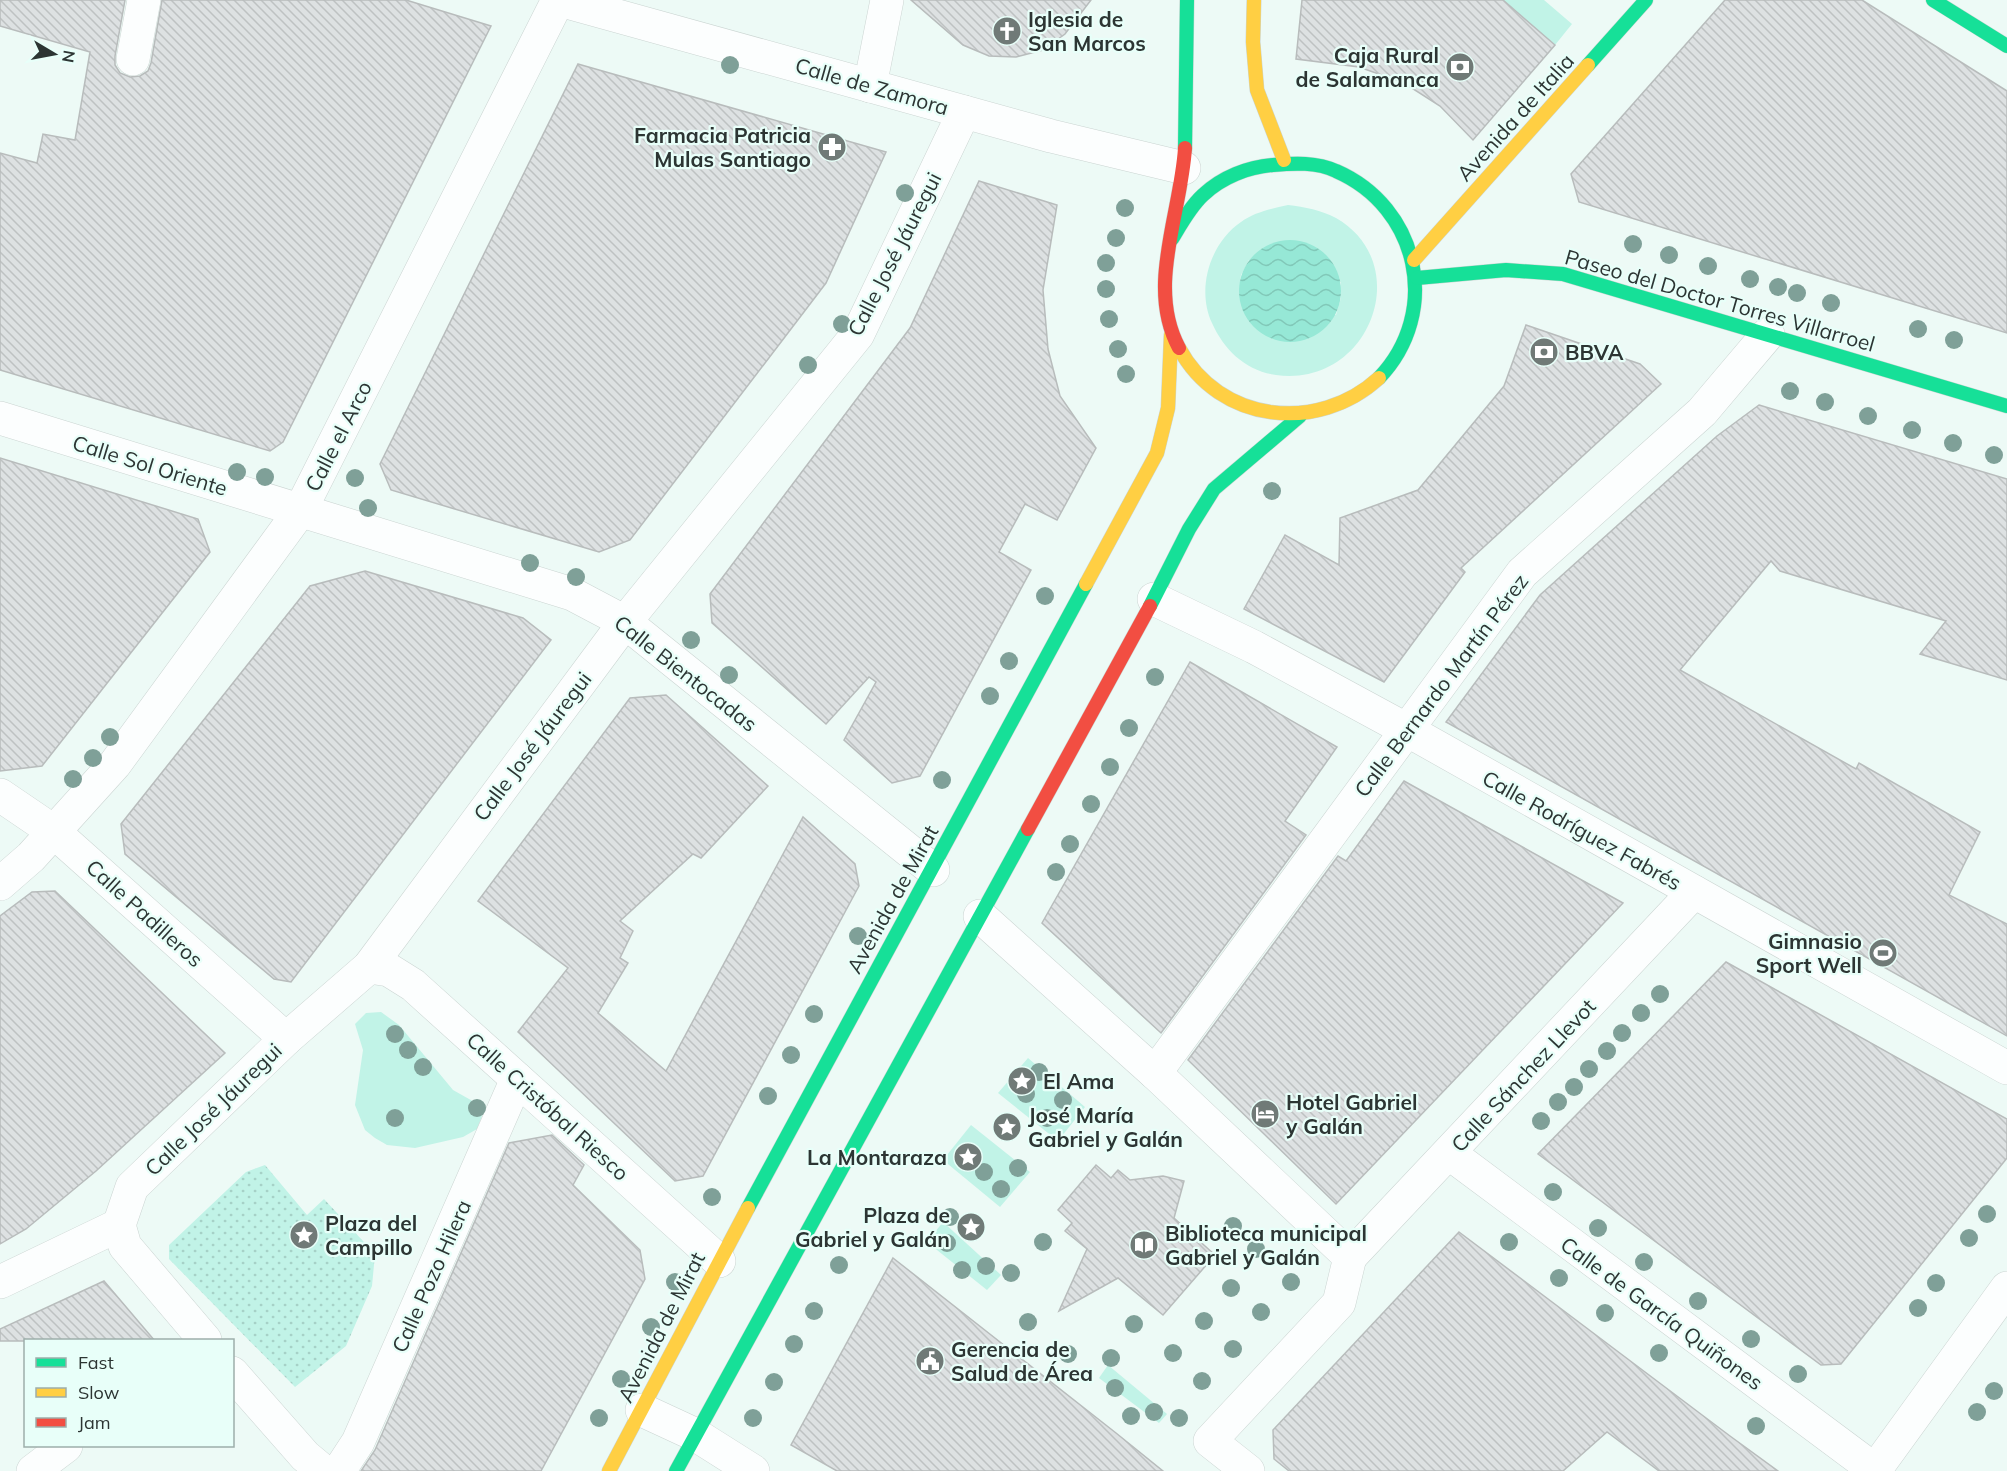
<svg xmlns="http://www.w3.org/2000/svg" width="2007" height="1471" font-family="Mulish,sans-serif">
	<defs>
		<pattern id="park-dots" width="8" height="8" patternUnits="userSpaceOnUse" patternTransform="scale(1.5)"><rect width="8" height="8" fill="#c1f3e7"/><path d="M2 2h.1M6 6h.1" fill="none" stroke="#a6d1c7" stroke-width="1.8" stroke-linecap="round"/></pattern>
		<pattern id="water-waves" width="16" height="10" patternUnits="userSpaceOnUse" patternTransform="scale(1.5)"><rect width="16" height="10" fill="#96e8d6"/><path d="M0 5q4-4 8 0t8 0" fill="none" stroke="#81c8b8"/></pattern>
		<pattern id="building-back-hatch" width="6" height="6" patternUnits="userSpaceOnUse" patternTransform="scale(1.5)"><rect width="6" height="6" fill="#dde1e2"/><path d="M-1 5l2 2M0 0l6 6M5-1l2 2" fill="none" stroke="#bec2c2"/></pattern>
	</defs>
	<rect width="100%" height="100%" fill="#edfaf6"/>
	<g fill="#c1f3e7" fill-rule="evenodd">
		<polygon points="1503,0 1544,0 1572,24 1555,45"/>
		<path d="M1288,205C1305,207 1321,210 1336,218C1416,264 1370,388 1276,375C1246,371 1224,350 1212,323C1196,289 1210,243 1241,222C1255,212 1271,209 1288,205ZM1249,260L1341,282V298L1336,315L1239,292L1241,275Z"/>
		<polygon points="381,1012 399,1025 453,1090 485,1108 477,1129 463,1137 415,1148 387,1145 375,1138 365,1130 355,1105 363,1050 355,1024 366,1013"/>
		<polygon points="1028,1058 1085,1107 1058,1141 998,1093"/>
		<polygon points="971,1125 1030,1172 1000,1207 943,1160"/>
		<polygon points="943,1222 1001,1275 987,1290 927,1242"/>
		<polygon points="1108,1365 1167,1414 1159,1423 1099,1378"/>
	</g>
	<polygon fill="url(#park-dots)" points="265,1165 307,1215 324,1199 375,1254 372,1286 346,1346 295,1387 169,1259 169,1245 246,1172"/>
	<circle fill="url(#water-waves)" cx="1290" cy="291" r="51"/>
	<g fill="url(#building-back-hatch)" stroke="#b8bcbc" stroke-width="1.5">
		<polygon points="0,0 125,0 115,56 115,65 120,73 130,77 140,76 148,71 151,63 162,0 406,0 491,26 283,442 270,451 0,370 0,153 37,163 43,134 75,140 90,52 0,26"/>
		<polygon points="911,0 1091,0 1065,34 1043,50 1016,57 989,56 963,45"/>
		<polygon points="1302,0 1503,0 1555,45 1473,140 1440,106 1404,83 1359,67 1296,59"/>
		<polygon points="1725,0 1862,0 2007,91 2007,333 1579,202 1571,174"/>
		<polygon points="578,64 886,152 826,283 630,540 599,552 391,490 380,464"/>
		<polygon points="979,181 1057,205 1043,290 1048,349 1060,396 1096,448 1057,520 1025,504 999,552 1031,570 920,776 892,783 844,740 876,682 869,677 826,724 712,623 710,594 910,328"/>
		<polygon points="1526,325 1640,364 1661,384 1461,568 1465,572 1384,682 1244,609 1285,535 1339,565 1340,518 1418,490 1504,386"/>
		<polygon points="1759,405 2007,479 2007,680 1920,654 1946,621 1780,571 1771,561 1680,670 1856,769 1859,763 1980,832 1949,895 2007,924 2007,1036 1446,722 1540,595 1717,436"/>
		<polygon points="0,458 198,519 210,552 42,766 0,771"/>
		<polygon points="365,571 523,618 551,640 291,982 274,979 125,854 121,824 310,586"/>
		<polygon points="1190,662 1337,747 1285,821 1306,835 1161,1033 1042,923"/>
		<polygon points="666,695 768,786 701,858 693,854 620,921 633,931 620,958 628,963 598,1013 666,1071 803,817 855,864 859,886 703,1176 675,1181 518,1032 568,968 478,901 630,698"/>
		<polygon points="1404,781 1623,903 1336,1204 1188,1060 1338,856 1346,861"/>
		<polygon points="55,891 225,1053 96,1171 26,1229 0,1244 0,916 32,892"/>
		<polygon points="1726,962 2007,1119 2007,1158 1841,1364 1821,1365 1538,1154"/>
		<polygon points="552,1135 584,1165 573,1185 640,1250 645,1279 541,1471 361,1471 375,1450 509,1143"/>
		<polygon points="1096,1165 1111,1178 1118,1170 1130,1180 1163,1176 1184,1181 1174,1218 1215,1255 1163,1315 1118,1278 1059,1311 1087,1249 1065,1231 1072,1223 1058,1210"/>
		<polygon points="1459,1232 1730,1436 1778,1471 1659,1471 1607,1432 1563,1471 1289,1471 1274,1459 1273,1430"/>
		<polygon points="893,1258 1116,1433 1163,1471 837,1471 791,1445"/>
		<polygon points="104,1281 155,1341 0,1341 0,1329"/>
	</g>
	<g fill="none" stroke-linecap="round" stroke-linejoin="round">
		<g stroke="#cbd5d2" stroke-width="34">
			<g id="street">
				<polyline points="560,0 1051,136 1184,168"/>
				<polyline points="133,59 144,0"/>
				<polyline points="870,86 887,0"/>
				<polyline points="0,418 572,594 625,622 933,870"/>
				<polyline points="1154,599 1254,647 1407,730 2007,1068"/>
				<polyline points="0,795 53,831 286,1039"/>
				<polyline points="0,884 31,857 115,764 300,511 558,0"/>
				<polyline points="980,916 1155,1073 1350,1257"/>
				<polyline points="369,967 389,970 413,985 719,1261"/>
				<polyline points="1155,1073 1522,573 1702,412 1768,334"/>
				<polyline points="1449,1153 1876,1471"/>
				<polyline points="119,1225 125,1246 205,1340"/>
				<polyline points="1350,1257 1694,892"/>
				<polyline points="0,1282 119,1225 132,1187 286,1039 369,967 625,622 858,334 964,112"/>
				<polyline points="232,1373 305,1456 323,1471"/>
				<polyline points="642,1410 696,1435 753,1471"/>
				<polyline points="1875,1470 2007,1288"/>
				<polyline points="33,1471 66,1446"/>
				<polyline points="339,1471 358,1442 517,1079"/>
				<polyline points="1248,1471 1210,1441 1339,1303 1350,1257"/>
			</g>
		</g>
		<g stroke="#cbd5d2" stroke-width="15">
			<g id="fast">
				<polyline points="1933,0 2007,46"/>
				<polyline points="1588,65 1646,0"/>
				<polyline points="1185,148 1187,0"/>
				<path d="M1172,239C1181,224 1190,207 1203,195C1222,177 1248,167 1273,165C1294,163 1317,162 1336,171C1419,207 1442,312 1379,378"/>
				<polyline points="1417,278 1506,270 1563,274 2007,406"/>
				<polyline points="1150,606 1189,529 1214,489 1300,416"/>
				<polyline points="748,1208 1086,584"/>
				<polyline points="676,1471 1028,829"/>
			</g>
		</g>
		<g stroke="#cbd5d2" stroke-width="15">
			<g id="slow">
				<polyline points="1254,0 1253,42 1257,90 1284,160"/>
				<polyline points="1414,260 1588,65"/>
				<path d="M1179,348C1219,423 1318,434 1379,378"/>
				<polyline points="1086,584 1157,453 1168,408 1171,335"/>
				<polyline points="609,1471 748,1208"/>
			</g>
		</g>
		<g stroke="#cbd5d2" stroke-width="15">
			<g id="jam">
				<path d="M1179,348C1146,287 1181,214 1185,148"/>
				<polyline points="1028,829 1150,606"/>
			</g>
		</g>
		<use href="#street" stroke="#fcfefe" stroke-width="33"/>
		<use href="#fast" stroke="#16e098" stroke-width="14"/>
		<use href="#slow" stroke="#ffcf43" stroke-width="14"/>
		<use href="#jam" stroke="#f24e42" stroke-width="14"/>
	</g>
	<g fill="#7fa098">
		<circle cx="730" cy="65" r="9"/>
		<circle cx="905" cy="193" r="9"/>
		<circle cx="1125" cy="208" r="9"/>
		<circle cx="1116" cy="238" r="9"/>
		<circle cx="1633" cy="244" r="9"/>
		<circle cx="1669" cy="255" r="9"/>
		<circle cx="1106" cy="263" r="9"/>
		<circle cx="1708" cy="266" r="9"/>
		<circle cx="1750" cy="279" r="9"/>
		<circle cx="1778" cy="287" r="9"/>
		<circle cx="1106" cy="289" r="9"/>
		<circle cx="1797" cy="293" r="9"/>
		<circle cx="1831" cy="303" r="9"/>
		<circle cx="1109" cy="319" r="9"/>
		<circle cx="842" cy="324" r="9"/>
		<circle cx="1918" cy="329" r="9"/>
		<circle cx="1954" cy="340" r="9"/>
		<circle cx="1118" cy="349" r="9"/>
		<circle cx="808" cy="365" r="9"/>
		<circle cx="1126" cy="374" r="9"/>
		<circle cx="1790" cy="391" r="9"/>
		<circle cx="1825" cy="402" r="9"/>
		<circle cx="1868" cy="416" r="9"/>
		<circle cx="1912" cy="430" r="9"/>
		<circle cx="1953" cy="443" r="9"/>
		<circle cx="1994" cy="455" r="9"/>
		<circle cx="237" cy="472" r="9"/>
		<circle cx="265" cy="477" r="9"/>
		<circle cx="355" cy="478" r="9"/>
		<circle cx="1272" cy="491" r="9"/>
		<circle cx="368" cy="508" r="9"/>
		<circle cx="530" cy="563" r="9"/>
		<circle cx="576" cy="577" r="9"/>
		<circle cx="1045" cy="596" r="9"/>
		<circle cx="691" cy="640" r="9"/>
		<circle cx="1009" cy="661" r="9"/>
		<circle cx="729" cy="675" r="9"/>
		<circle cx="1155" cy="677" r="9"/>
		<circle cx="990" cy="696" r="9"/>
		<circle cx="1129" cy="728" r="9"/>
		<circle cx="110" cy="737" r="9"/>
		<circle cx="93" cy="758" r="9"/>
		<circle cx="1110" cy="767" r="9"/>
		<circle cx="73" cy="779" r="9"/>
		<circle cx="942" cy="780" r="9"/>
		<circle cx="1091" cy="804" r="9"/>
		<circle cx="1070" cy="844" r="9"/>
		<circle cx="1056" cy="872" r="9"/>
		<circle cx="858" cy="936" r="9"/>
		<circle cx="1660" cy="994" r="9"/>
		<circle cx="1641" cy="1013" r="9"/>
		<circle cx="814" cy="1014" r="9"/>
		<circle cx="1622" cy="1033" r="9"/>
		<circle cx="395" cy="1034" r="9"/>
		<circle cx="408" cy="1050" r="9"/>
		<circle cx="1607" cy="1051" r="9"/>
		<circle cx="791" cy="1055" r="9"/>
		<circle cx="423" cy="1067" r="9"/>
		<circle cx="1589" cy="1069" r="9"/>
		<circle cx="1039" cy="1072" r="9"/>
		<circle cx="1574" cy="1087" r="9"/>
		<circle cx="1026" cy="1094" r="9"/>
		<circle cx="768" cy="1096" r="9"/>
		<circle cx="1063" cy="1100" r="9"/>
		<circle cx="1558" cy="1102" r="9"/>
		<circle cx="477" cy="1108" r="9"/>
		<circle cx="395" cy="1118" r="9"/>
		<circle cx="1047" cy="1118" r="9"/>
		<circle cx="1541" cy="1121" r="9"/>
		<circle cx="1018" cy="1168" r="9"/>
		<circle cx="984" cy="1172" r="9"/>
		<circle cx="1001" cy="1189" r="9"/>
		<circle cx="1553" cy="1192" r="9"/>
		<circle cx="712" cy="1197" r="9"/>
		<circle cx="1987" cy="1214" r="9"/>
		<circle cx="950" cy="1217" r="9"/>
		<circle cx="1233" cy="1226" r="9"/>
		<circle cx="1598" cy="1228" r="9"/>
		<circle cx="1969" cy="1238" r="9"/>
		<circle cx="1043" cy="1242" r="9"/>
		<circle cx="1509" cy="1242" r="9"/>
		<circle cx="947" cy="1243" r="9"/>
		<circle cx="1256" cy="1249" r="9"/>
		<circle cx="1644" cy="1262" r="9"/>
		<circle cx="839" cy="1265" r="9"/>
		<circle cx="986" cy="1266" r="9"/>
		<circle cx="962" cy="1270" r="9"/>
		<circle cx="1011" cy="1273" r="9"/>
		<circle cx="1559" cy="1278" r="9"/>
		<circle cx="675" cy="1282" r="9"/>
		<circle cx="1291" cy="1282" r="9"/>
		<circle cx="1936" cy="1283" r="9"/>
		<circle cx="1231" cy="1288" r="9"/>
		<circle cx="1698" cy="1301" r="9"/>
		<circle cx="1918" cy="1308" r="9"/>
		<circle cx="814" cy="1311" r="9"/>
		<circle cx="1261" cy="1312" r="9"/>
		<circle cx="1605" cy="1313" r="9"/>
		<circle cx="1204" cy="1321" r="9"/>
		<circle cx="1028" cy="1322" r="9"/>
		<circle cx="1134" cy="1324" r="9"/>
		<circle cx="651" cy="1327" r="9"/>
		<circle cx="1751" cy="1339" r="9"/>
		<circle cx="794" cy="1344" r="9"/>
		<circle cx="1233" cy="1349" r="9"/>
		<circle cx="1173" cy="1353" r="9"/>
		<circle cx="1659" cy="1353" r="9"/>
		<circle cx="1068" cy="1354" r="9"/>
		<circle cx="1111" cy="1358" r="9"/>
		<circle cx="1798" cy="1374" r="9"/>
		<circle cx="621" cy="1379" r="9"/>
		<circle cx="1202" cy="1381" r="9"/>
		<circle cx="774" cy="1382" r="9"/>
		<circle cx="1115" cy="1388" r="9"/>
		<circle cx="1994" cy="1391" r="9"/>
		<circle cx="1154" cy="1412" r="9"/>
		<circle cx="1977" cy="1412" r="9"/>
		<circle cx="1131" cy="1416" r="9"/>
		<circle cx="599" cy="1418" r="9"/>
		<circle cx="753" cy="1418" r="9"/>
		<circle cx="1179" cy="1418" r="9"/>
		<circle cx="1756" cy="1426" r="9"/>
	</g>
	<defs>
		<g id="church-disc" transform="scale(1.5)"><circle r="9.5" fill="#707a77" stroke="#e8fff9"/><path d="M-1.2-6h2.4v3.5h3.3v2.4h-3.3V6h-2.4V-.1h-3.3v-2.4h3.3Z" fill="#fff"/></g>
		<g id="bank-disc" transform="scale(1.5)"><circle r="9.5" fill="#707a77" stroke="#e8fff9"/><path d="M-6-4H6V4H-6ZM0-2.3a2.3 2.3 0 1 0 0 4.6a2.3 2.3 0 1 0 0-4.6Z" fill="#fff"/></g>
		<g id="pharmacy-disc" transform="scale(1.5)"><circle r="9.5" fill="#707a77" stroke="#e8fff9"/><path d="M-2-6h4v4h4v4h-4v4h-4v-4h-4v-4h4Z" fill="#fff"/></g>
		<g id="stadium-disc" transform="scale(1.5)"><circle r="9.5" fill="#707a77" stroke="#e8fff9"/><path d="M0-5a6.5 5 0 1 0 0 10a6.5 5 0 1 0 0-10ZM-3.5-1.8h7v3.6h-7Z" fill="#fff"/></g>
		<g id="sight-disc" transform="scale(1.5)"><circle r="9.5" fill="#707a77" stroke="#e8fff9"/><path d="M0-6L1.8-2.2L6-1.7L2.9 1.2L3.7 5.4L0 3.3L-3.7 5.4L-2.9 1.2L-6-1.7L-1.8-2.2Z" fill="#fff"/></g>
		<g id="hotel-disc" transform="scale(1.5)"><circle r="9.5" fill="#707a77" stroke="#e8fff9"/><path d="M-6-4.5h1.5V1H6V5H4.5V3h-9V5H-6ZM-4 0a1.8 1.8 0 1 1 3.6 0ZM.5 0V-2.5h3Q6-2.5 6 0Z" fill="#fff"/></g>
		<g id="library-disc" transform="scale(1.5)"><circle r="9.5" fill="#707a77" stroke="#e8fff9"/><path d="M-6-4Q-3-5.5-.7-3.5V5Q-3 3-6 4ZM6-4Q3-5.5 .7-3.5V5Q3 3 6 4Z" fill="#fff"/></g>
		<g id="civic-disc" transform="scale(1.5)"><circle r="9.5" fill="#707a77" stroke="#e8fff9"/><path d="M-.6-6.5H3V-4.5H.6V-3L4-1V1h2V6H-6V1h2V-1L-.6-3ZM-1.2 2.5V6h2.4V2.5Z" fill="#fff"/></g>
	</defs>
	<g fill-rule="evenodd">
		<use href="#church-disc" x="1007" y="31"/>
		<use href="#bank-disc" x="1460" y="67"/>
		<use href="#pharmacy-disc" x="832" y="147"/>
		<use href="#bank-disc" x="1544" y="352"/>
		<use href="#stadium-disc" x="1883" y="953"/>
		<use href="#sight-disc" x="1022" y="1081"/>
		<use href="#hotel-disc" x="1265" y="1114"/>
		<use href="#sight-disc" x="1007" y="1127"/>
		<use href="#sight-disc" x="968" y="1157"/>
		<use href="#sight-disc" x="971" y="1227"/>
		<use href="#sight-disc" x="304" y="1235"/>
		<use href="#library-disc" x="1144" y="1245"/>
		<use href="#civic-disc" x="930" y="1361"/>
	</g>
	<g text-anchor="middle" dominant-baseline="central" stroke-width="4.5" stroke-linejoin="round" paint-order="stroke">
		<g font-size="21" font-weight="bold" fill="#2c3533" stroke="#e8fff9" text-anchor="start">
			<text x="1028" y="19">Iglesia de<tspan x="1028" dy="24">San Marcos</tspan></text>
			<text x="1439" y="55" text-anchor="end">Caja Rural<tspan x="1439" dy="24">de Salamanca</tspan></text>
			<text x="811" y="135" text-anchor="end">Farmacia Patricia<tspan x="811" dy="24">Mulas Santiago</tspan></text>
			<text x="1565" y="352">BBVA</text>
			<text x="1862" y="941" text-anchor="end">Gimnasio<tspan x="1862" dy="24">Sport Well</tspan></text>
			<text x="1043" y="1081">El Ama</text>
			<text x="1286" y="1102">Hotel Gabriel<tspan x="1286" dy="24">y Galán</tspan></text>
			<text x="1028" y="1115">José María<tspan x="1028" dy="24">Gabriel y Galán</tspan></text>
			<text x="947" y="1157" text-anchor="end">La Montaraza</text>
			<text x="950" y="1215" text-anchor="end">Plaza de<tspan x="950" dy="24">Gabriel y Galán</tspan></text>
			<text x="325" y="1223">Plaza del<tspan x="325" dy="24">Campillo</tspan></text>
			<text x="1165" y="1233">Biblioteca municipal<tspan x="1165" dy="24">Gabriel y Galán</tspan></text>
			<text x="951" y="1349">Gerencia de<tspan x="951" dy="24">Salud de Área</tspan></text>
		</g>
		<g font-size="21" fill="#2c3533" stroke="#e8fff9">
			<text transform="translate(872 86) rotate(16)">Calle de Zamora</text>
			<text transform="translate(1515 117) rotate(-48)">Avenida de Italia</text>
			<text transform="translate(894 254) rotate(-63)">Calle José Jáuregui</text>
			<text transform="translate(1720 300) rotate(16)">Paseo del Doctor Torres Villarroel</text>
			<text transform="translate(338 436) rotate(-63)">Calle el Arco</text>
			<text transform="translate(150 465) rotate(17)">Calle Sol Oriente</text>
			<text transform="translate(686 673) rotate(38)">Calle Bientocadas</text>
			<text transform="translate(1441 685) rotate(-53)">Calle Bernardo Martín Pérez</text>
			<text transform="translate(532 746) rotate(-53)">Calle José Jáuregui</text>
			<text transform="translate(1582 830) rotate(29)">Calle Rodríguez Fabrés</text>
			<text transform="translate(892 899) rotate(-61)">Avenida de Mirat</text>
			<text transform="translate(145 913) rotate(42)">Calle Padilleros</text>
			<text transform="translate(1523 1075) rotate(-47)">Calle Sánchez Llevot</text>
			<text transform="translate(548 1106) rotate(42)">Calle Cristóbal Riesco</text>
			<text transform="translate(213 1109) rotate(-44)">Calle José Jáuregui</text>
			<text transform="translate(431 1276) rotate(-66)">Calle Pozo Hilera</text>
			<text transform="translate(1662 1313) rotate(36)">Calle de García Quiñones</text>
			<text transform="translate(661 1327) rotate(-63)">Avenida de Mirat</text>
		</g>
	</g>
	<rect x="24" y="1339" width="210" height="108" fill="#e8fff9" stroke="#9daeaa" stroke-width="1.5"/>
	<rect x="36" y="1358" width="30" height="9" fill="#16e098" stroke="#9daeaa" stroke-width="1.5"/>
	<text x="78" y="1369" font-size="18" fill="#2c3533">Fast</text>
	<rect x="36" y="1388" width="30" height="9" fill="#ffcf43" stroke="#9daeaa" stroke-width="1.5"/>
	<text x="78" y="1399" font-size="18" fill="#2c3533">Slow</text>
	<rect x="36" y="1418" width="30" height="9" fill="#f24e42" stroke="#9daeaa" stroke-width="1.5"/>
	<text x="78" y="1429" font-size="18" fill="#2c3533">Jam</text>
	<g transform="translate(54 54) rotate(100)" stroke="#e8fff9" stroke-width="4.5" paint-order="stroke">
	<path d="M0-4.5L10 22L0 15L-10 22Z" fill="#2c3533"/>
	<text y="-9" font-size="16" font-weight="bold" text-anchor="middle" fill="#2c3533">N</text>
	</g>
</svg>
